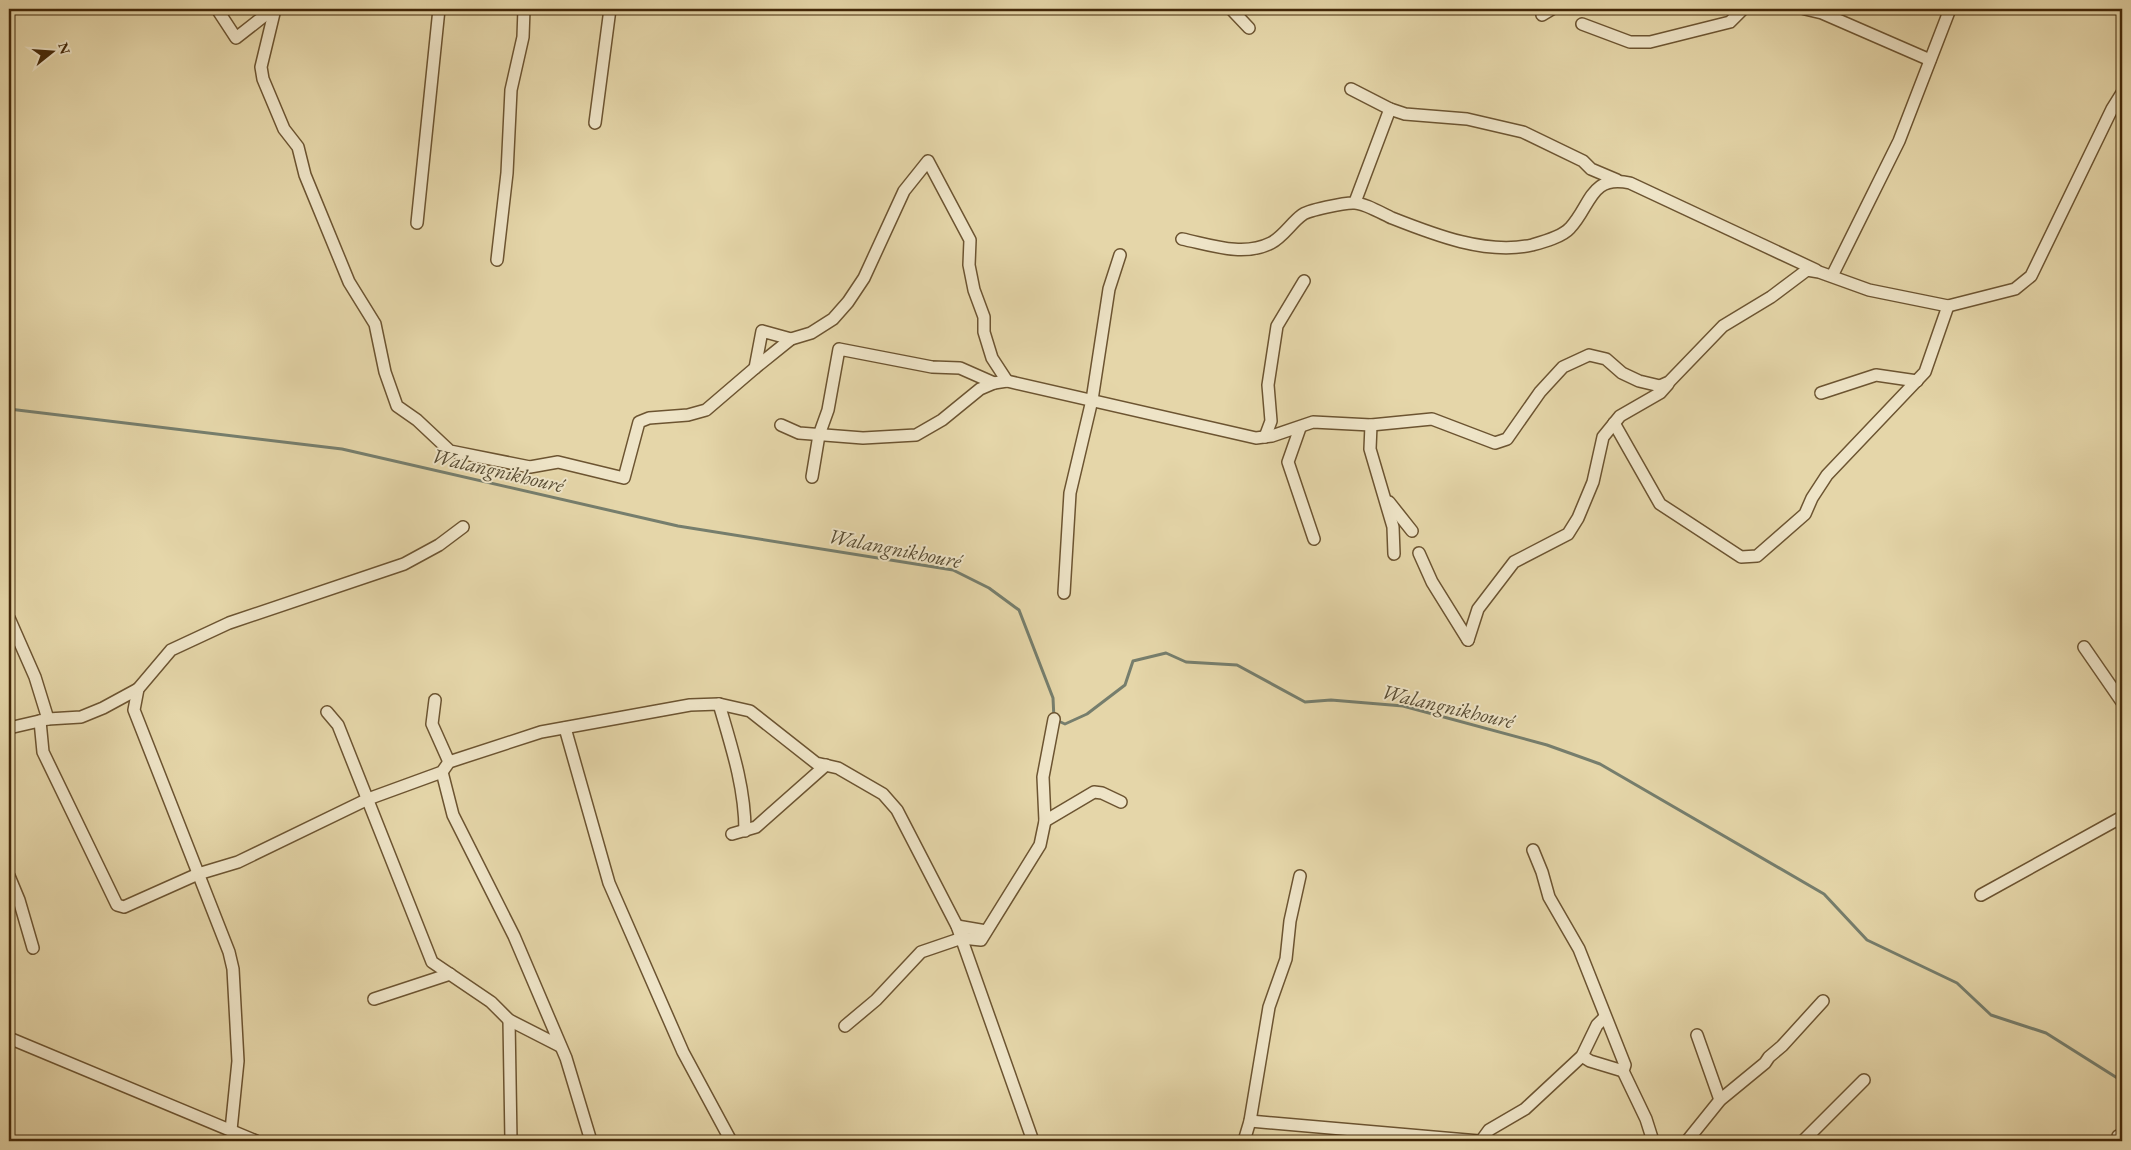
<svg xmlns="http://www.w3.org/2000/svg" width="2131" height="1150" font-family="'EB Garamond',serif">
	<rect width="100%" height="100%" fill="#e5d6a9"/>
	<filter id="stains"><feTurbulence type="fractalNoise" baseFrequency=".004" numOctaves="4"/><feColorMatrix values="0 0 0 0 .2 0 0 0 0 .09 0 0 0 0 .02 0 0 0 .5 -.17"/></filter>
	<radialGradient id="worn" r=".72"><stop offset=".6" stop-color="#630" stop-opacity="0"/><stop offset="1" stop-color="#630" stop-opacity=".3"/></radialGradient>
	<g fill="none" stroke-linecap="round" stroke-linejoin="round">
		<polyline stroke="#767e6d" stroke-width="3" points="9,409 342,449 678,526 953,570 989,588 1019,610 1053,698 1054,719 1065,724 1087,714 1125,685 1133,661 1166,653 1186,662 1237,665 1305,702 1331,700 1403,706 1547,745 1600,764 1824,894 1867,940 1957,983 1991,1015 2046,1033 2122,1081"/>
		<g stroke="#6c5431" stroke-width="14">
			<g id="street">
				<polyline points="217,9 236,38 273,9"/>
				<polyline points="275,9 261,67 263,79 284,129 298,147 305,175 349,282 375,324 385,372 397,406 417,420 450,451 530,467 558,462 624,478 639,422 649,418 688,415 706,410 755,368 762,331 791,339 811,333 833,319 848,302 864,278 904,191 928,161 970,240 969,265 974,290 984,317 984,332 992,358 1007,381"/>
				<polyline points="1231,9 1249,28"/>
				<polyline points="1805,9 1822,13 1930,60"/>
				<polyline points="1542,15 1552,9"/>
				<polyline points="1582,24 1630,42 1650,42 1730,22 1743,9"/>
				<polyline points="1351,89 1390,109 1405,114 1467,119 1523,132 1583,161 1591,169 1617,180"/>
				<polyline points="595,123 610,9"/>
				<polyline points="1355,202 1390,109"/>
				<polyline points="417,223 439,9"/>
				<path d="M1182,239C1211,245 1243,257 1271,243C1283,237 1292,222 1302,215C1308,210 1344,203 1353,203C1363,202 1383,214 1392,218C1435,235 1486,255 1532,245C1543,242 1562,237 1570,228C1591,206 1590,174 1630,183L1816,270"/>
				<polyline points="497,260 507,173 511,90 523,37 524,9"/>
				<polyline points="1832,276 1899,141 1950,9"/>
				<polyline points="755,368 791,339"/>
				<polyline points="1821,393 1876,375 1917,381"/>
				<polyline points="1614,423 1660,504 1741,557 1757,556 1805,514 1812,498 1827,475 1925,372 1948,306"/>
				<polyline points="781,425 799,433 863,438 916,435 942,420 980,389 994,383 1007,381 1256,438 1272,436 1313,422 1371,425 1432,419 1495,443 1507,439 1540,392 1563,367 1589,355 1606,359 1622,373 1639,381 1660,386 1669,382 1723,326 1771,297 1807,270 1819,272 1869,290 1948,306 2015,289 2031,276 2112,109 2122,93"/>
				<polyline points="1371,425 1370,449 1393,527 1394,554"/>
				<polyline points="1300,428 1288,462 1314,539"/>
				<polyline points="1265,437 1271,421 1268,385 1277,326 1304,281"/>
				<polyline points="812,477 819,435 828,410 839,349 932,367 960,368 994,383"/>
				<polyline points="1389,502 1412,531"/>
				<polyline points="1419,553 1432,582 1468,640"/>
				<polyline points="1064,593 1070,493 1092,400 1109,289 1120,255"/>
				<polyline points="9,618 35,677 48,719"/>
				<polyline points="1468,640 1478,609 1514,562 1568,534 1578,518 1593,482 1603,437 1620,416 1660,393 1668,384"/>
				<polyline points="2084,647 2122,702"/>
				<polyline points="435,700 432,724 449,762"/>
				<path d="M719,704C731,745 745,787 745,831"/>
				<polyline points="327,712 338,725 432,962 491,1002 509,1020 560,1046"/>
				<polyline points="40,721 43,752 117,905 124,907 198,874 238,862 368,799 442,772 449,762 541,732 690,705 719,704 750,711 816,763 838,768 883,794 897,810 957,926 1033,1141"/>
				<polyline points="9,728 48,719 81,717 103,708 138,689"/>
				<polyline points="565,728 609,883 683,1052 731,1141"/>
				<polyline points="442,772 453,815 514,936 566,1058 591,1141"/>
				<polyline points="1045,821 1094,792 1102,793 1121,802"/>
				<polyline points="732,834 756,827 826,765"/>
				<polyline points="1533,850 1542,872 1549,897 1579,949 1625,1065 1623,1071 1646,1119 1653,1141"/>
				<polyline points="9,876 19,900 33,948"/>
				<polyline points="1981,895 2122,817"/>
				<polyline points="957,926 986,931"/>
				<polyline points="374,999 450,974"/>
				<polyline points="509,1020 511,1141"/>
				<polyline points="845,1026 876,1000 921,952 962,938 981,940 1040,845 1045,821 1043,777 1054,719"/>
				<polyline points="1697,1035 1720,1100"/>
				<polyline points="9,1038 256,1141"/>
				<polyline points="1582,1056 1590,1061 1623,1071"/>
				<polyline points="1250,1121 1479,1141"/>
				<polyline points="231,1130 238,1061 233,969 229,952 134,710 138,689 171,650 229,623 404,564 439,545 463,527"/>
				<polyline points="2118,1136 2118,1141"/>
				<polyline points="1244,1141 1250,1121 1269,1007 1286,959 1290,921 1300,876"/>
				<polyline points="1481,1141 1489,1130 1525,1109 1582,1056 1597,1025 1605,1017"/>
				<polyline points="1687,1141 1720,1100 1765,1063 1769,1057 1782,1046 1823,1001"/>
				<polyline points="1803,1141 1864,1080"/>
			</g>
		</g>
		<use href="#street" stroke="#eee4c7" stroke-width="11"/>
	</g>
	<g text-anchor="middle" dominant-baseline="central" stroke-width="4" stroke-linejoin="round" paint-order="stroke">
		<g font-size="21" font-style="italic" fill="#584c33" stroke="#eee4c7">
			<text transform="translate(498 470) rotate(13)">Walangnikhouré</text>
			<text transform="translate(895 548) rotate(11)">Walangnikhouré</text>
			<text transform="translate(1448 706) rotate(13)">Walangnikhouré</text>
		</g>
	</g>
	<rect width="2131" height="1150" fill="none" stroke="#e5d6a9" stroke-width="30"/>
	<rect x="10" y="10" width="2111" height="1130" fill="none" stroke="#432809" stroke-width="2.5"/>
	<rect x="15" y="15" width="2101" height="1120" fill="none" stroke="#432809"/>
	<g transform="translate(52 52) rotate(73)" stroke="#eee4c7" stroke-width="4" paint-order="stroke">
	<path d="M0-4L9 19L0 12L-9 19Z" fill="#432809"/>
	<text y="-8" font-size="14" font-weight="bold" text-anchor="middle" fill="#432809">N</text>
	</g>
	<rect width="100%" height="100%" filter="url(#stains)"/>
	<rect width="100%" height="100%" fill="url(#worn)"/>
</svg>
